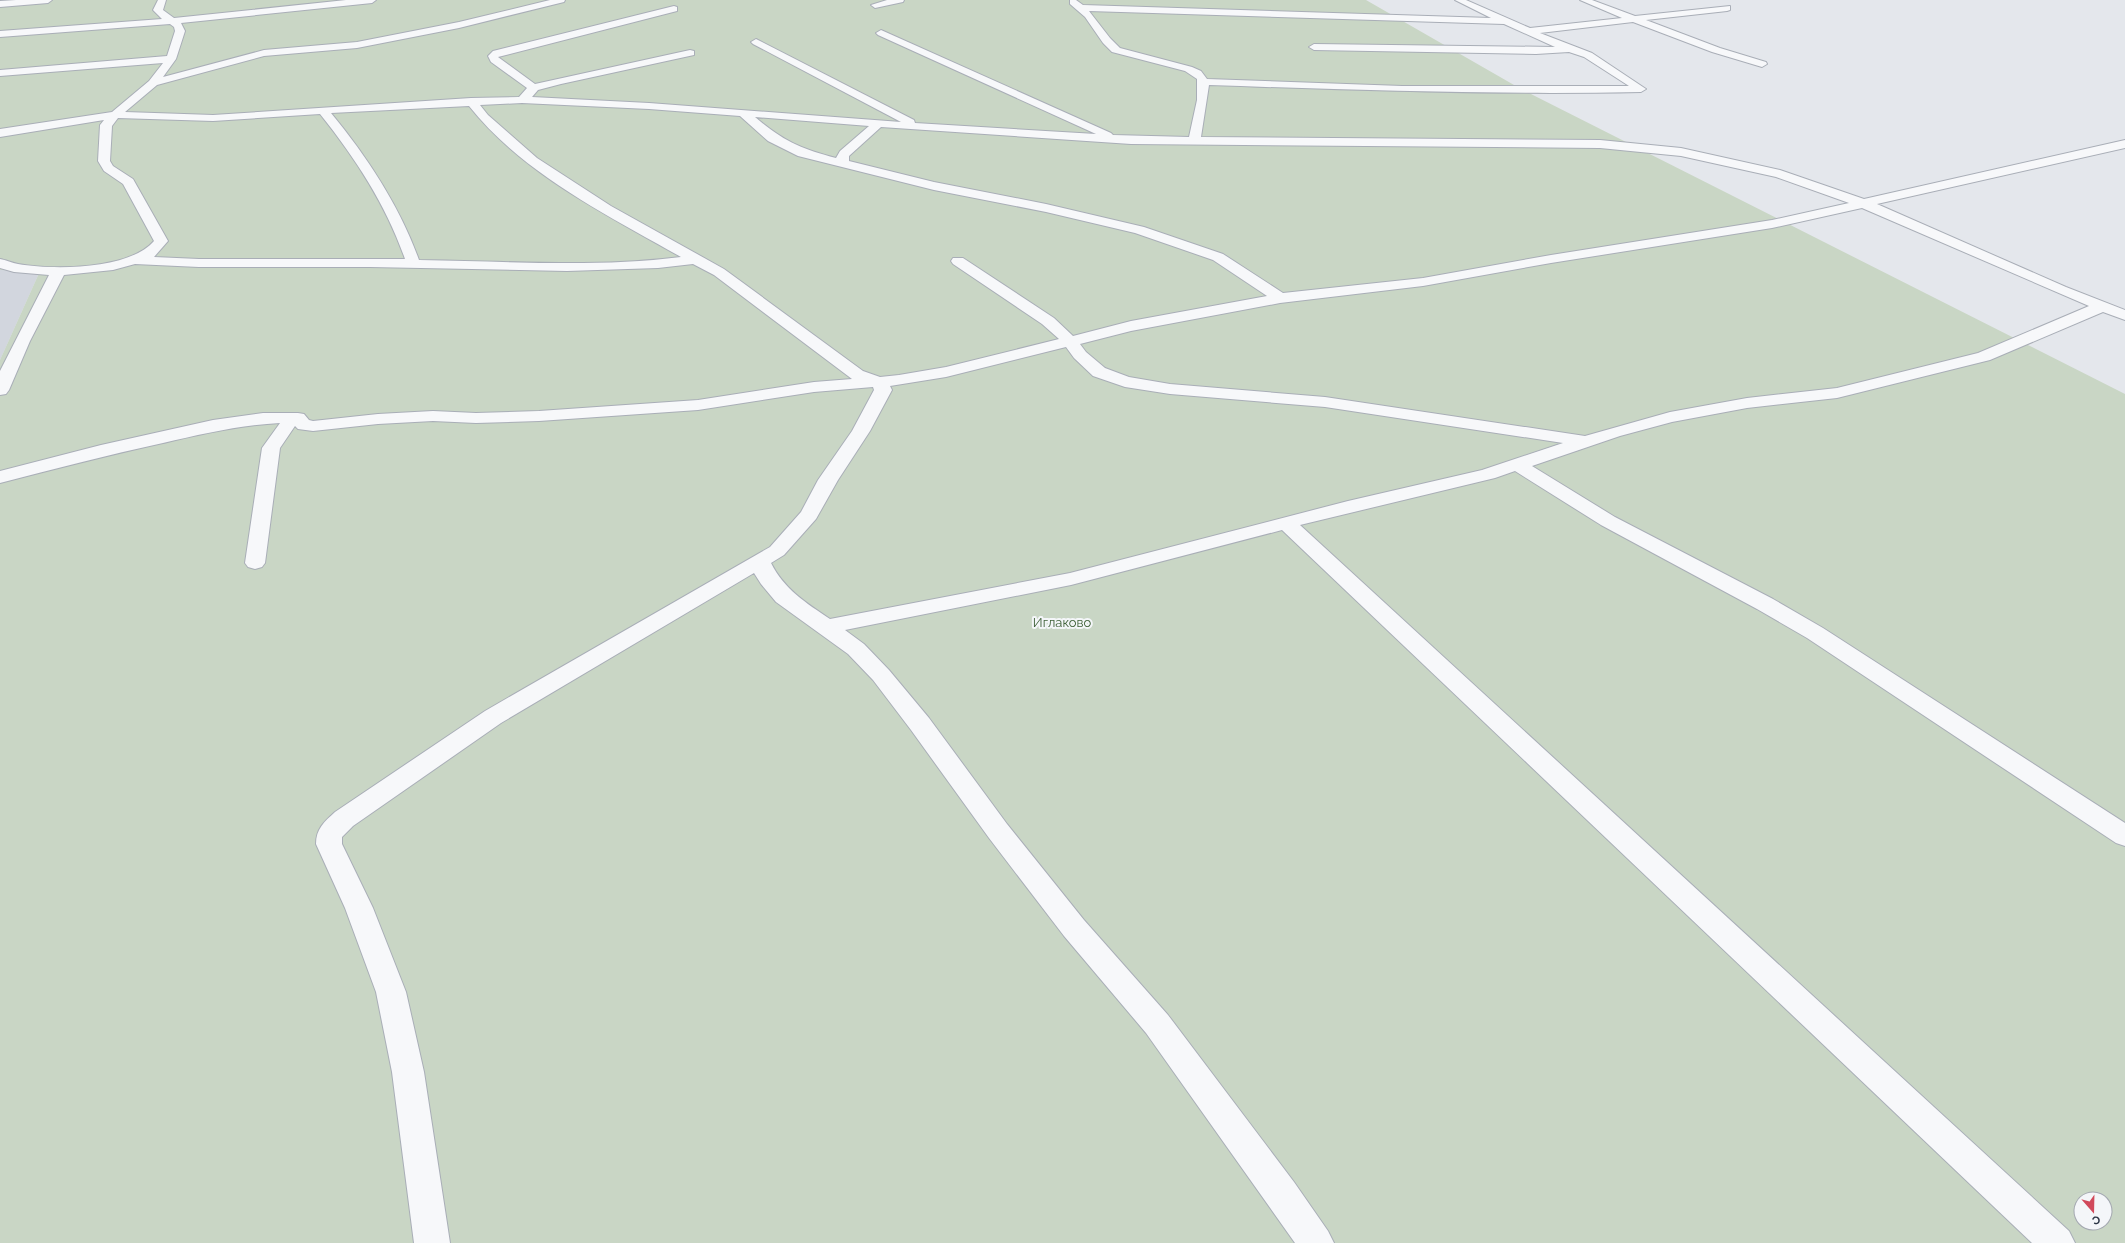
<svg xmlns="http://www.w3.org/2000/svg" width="2125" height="1243" font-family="Raleway,sans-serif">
	<rect width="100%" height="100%" fill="#e4e7ec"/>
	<polygon fill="#d2d6de" points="0,270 40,271 0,360"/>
	<path fill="#c9d6c5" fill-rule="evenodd" d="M0,0H1366L1521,89L2125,394V1243H0V360L40,271L0,270ZM2081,1199H2105V1223H2081Z"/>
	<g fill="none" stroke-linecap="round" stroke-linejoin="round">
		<g stroke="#a9aeb7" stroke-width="2">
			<g id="minor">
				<polygon points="16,0 52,0 48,3 0,7 0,1"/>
				<path d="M158,0H166L163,10L174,18L346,0H376L372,3L181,23L185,31L176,59L163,77L264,50L357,42L459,22L550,0H565L564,2L459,28L357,48L264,56L157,85L125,112L213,115L471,98L519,97L527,88L491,62L488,56L493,51L674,6L677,7V11L498,57L535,84L690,50L694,51V55L561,84L538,90L532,97L649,103L901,122L753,44L751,42L756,39L914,120L915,123L1096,134L878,35L876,33L881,30L1111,133L1113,135L1189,137L1197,100V79L1185,71L1112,52L1103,43L1085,17L1070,4V0H1076L1083,5L1491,18L1455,0H1466L1530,28L1622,18L1580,0H1592L1635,16L1730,6V10L1727,11L1646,20L1720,48L1766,62L1767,64L1762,67L1712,52L1633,22L1540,33L1592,53L1646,89L1641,92C1497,95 1353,90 1209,85L1201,137L1600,140L1681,148L1780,170L1864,199L2125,140V148L1877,204L2066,287L2125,310V320L2103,312L1990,360L1837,398L1747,408L1672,422L1620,436L1532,466L1615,517L1773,599L1823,628L2125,823V846L2116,843L1807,638L1757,609L1601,525L1515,471L1495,478L1300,525L2069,1231L2075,1243H2032L1282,530L1071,585L845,630L864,644L889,670L929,718L1007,824L1084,920L1168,1015L1294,1182L1328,1231L1334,1243H1295L1146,1033L1064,936L989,838L911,730L873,680L848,654L776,602L761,584L754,573L501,723L353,826L342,837V844L373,908L406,992L424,1072L450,1243H414L392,1072L376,992L345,908L316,844C316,829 324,822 335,812L485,711L770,547L801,512L818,480L852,431L874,390L873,387L814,392L698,410L539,421L476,423L433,421L378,424L313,431L298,429L295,426L280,448L265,563L262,567L255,569L248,567L245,563L262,448L280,423C240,425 202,434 163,443C108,455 54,469 0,483V471L101,445L213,420L263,413H298L304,414L309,420L313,421L378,414L433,411L476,413L539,411L698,400L814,382L852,379L714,275L693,264L658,268L567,271L370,267H199L135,264L113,270L64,275L30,341L9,390L6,394L0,395V371L49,275L14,272L0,268V259C6,260 12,263 18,264C53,270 129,270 154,241L123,184L104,171L98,161L100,125L104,120L0,137V129L112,112L149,81L163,63L0,76V70L167,56L175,31L174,27L170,24L0,37V31L162,19L153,10ZM1089,11L1504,24L1555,47L1314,44L1309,47L1314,50L1536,54L1569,52L1584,57L1629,86H1402L1207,79L1201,71L1192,67L1120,48L1110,38ZM522,103L649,109L740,116L768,141L798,156L934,190L1046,212L1135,233L1213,260L1267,296L1131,321L1073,336L1054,318L963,258H953L951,261L953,264L1042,324L1059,339L946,367L899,375L880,377L863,371L724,269L611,206L537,158L488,115L480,105ZM469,106C523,174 607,215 681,257C595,268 506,261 419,260C399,205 368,158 331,113ZM320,114C356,159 386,205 405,259H199L154,257L168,241L133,179L113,166L110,161L112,126L118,118L213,121ZM755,117L869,126L840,151L836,158C801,149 783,141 755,117ZM881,127L1131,144L1600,148L1681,156L1776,177L1849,203L1772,220L1551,255L1423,278L1283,293L1223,254L1144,227L1046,204L934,182L849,161V156ZM1862,208L2089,306L1978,353L1837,388L1747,398L1670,412L1585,436L1325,397L1170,384L1129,377L1105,368L1086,352L1080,344L1131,331L1280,303L1423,286L1551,263L1772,228ZM1066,347L1074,358L1093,376L1125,387L1170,394L1325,407L1563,443L1482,470L1348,501L1070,573L830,619C806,603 784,589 771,563L784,555L816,519L838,480L870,431L892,390L890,386L946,377Z"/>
				<polygon points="887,0 904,0 903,2 875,8 871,5"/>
			</g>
		</g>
		<use href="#minor" fill="#f7f8fa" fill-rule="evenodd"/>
	</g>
	<g text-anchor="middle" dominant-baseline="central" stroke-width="4" stroke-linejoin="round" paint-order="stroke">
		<g font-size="13" fill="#3f6138" stroke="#f4f6f9">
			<text x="1062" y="622">Иглаково</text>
		</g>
	</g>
	<g transform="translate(2093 1211) rotate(160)"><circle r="19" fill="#f4f6f9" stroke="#a4a8b1"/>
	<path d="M0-3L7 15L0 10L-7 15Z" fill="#d1495b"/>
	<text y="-6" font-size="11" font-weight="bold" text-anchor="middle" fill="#2b3445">С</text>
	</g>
</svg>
